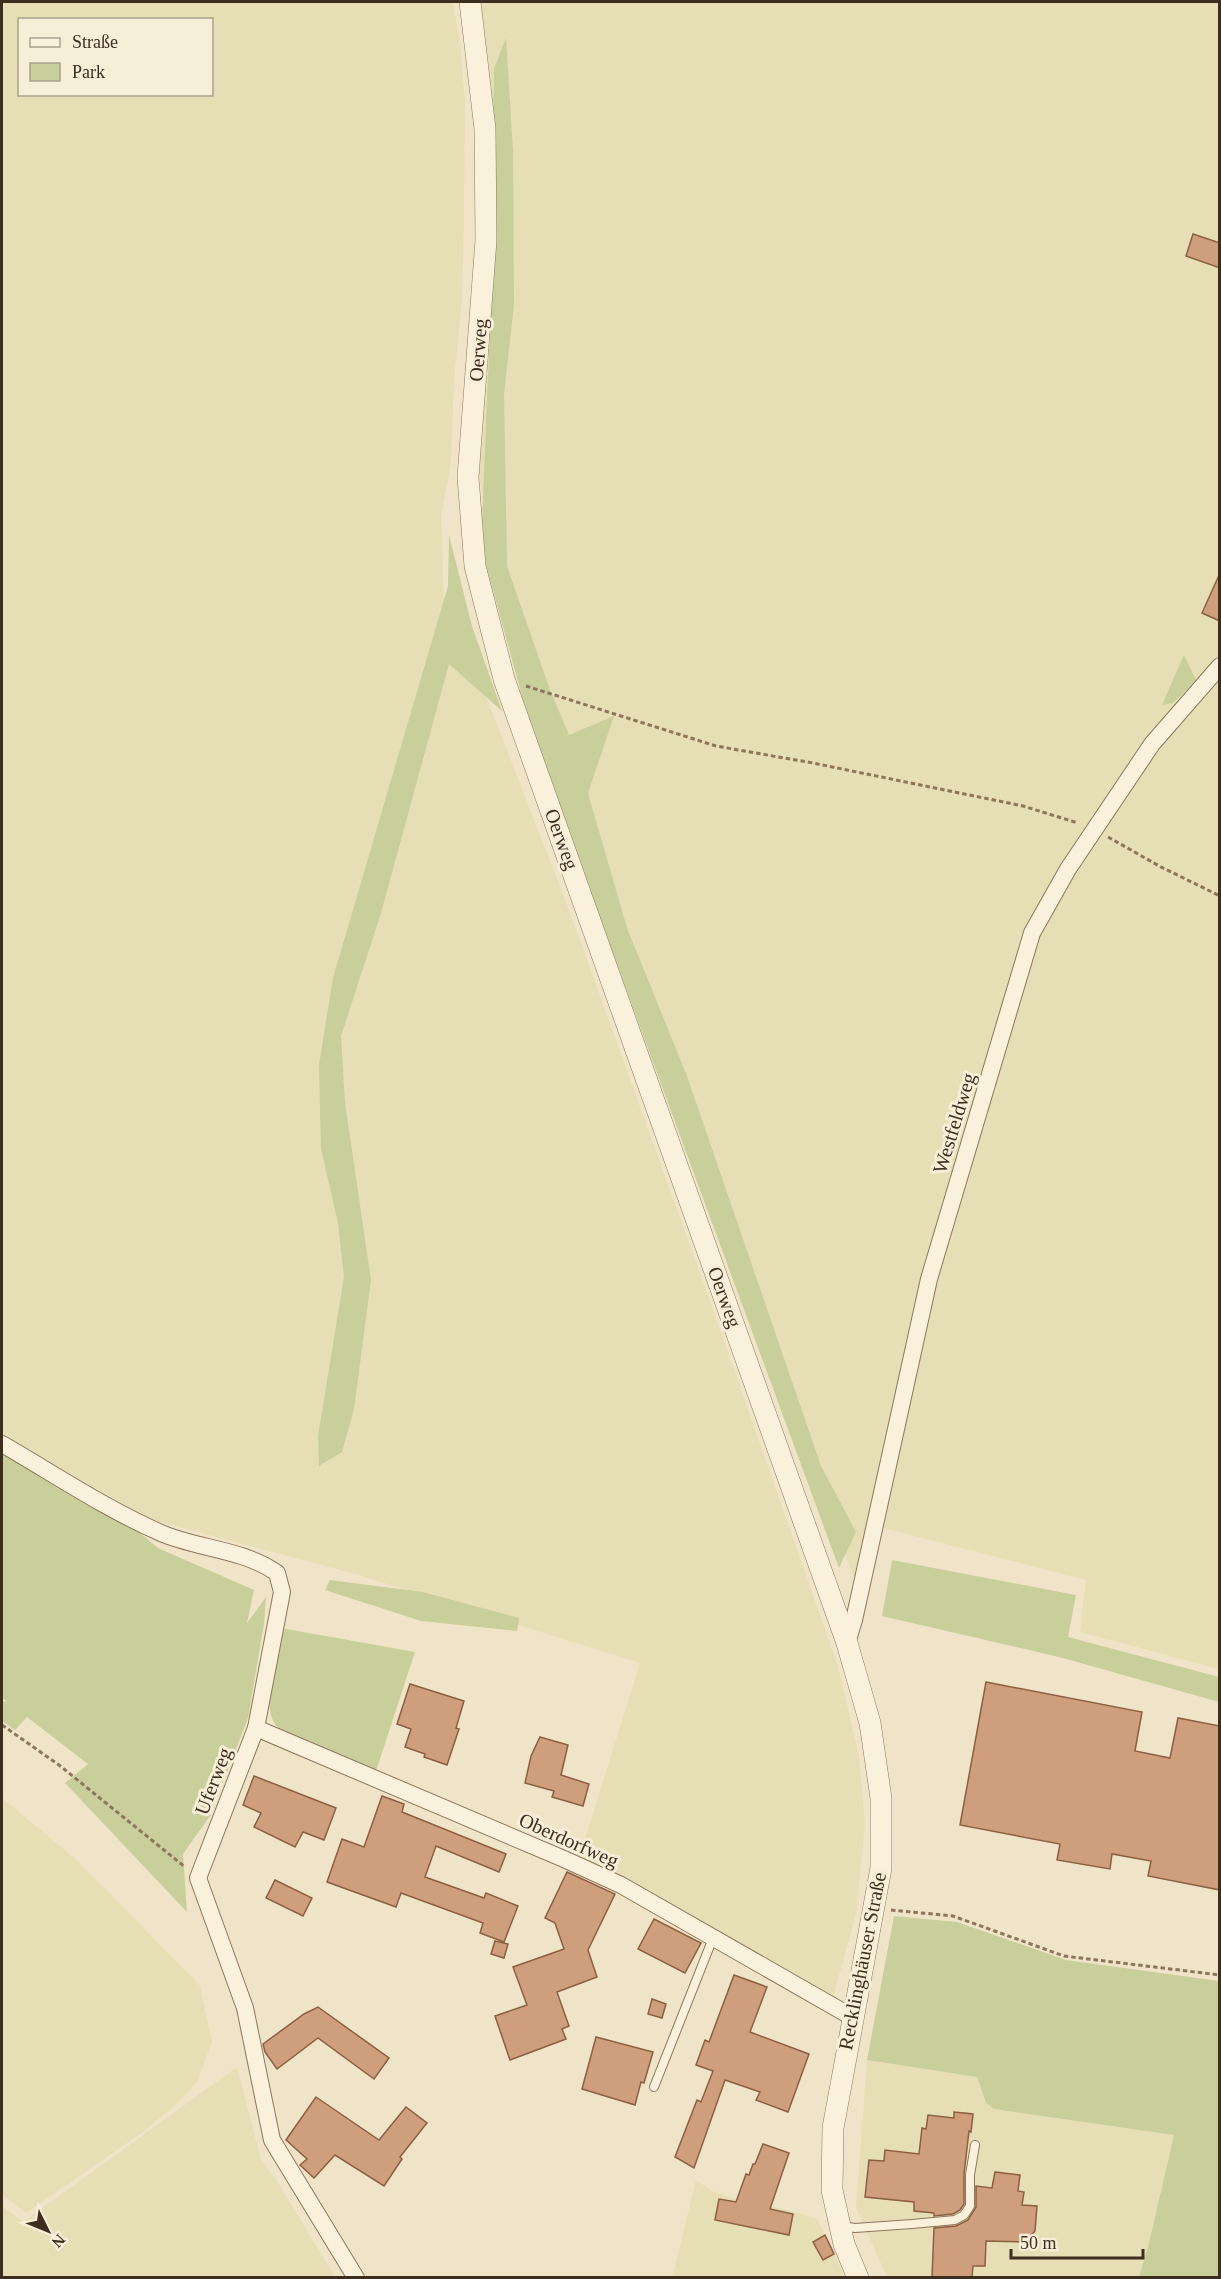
<svg xmlns="http://www.w3.org/2000/svg" width="1221" height="2279" font-family="Georgia,serif">
	<rect width="100%" height="100%" fill="#f0e4c8"/>
	<g fill="#e6deb5" fill-rule="evenodd">
		<path d="M2,2H453L460,44L465,102L464,210L462,301L454,379L451,462L441,516L445,629L485,694L568,907L709,1298L838,1666L859,1755L865,1824L856,1915L833,1997L579,1858L640,1663L352,1573L134,1515L2,1439ZM20,20H212V94H20Z"/>
		<polygon points="479,2 1219,2 1219,1669 1080,1632 1086,1580 884,1528 872,1525 857,1586 659,1047 494,566 479,475 498,191"/>
		<polygon points="2,1798 78,1861 200,1986 212,2042 197,2082 172,2108 143,2132 26,2213 2,2194"/>
		<polygon points="867,2060 978,2077 986,2103 994,2109 1174,2135 1149,2243 1139,2277 887,2277 856,2208"/>
		<polygon points="237,2067 261,2159 276,2179 335,2277 2,2277 2,2206 23,2222"/>
		<polygon points="696,2180 712,2191 735,2199 789,2210 817,2219 835,2254 844,2277 672,2278"/>
	</g>
	<g fill="#c9cf9b">
		<polygon points="506,38 513,151 514,305 504,394 507,566 550,690 569,735 614,716 588,793 627,928 687,1076 821,1466 856,1532 839,1568 532,733 481,546 491,302 494,69"/>
		<polygon points="449,535 472,626 502,711 449,664 381,913 341,1036 345,1103 371,1280 354,1409 342,1452 319,1466 318,1436 344,1277 338,1223 321,1149 319,1065 333,978 448,586"/>
		<polygon points="1184,655 1196,680 1173,703 1162,705"/>
		<polygon points="2,1450 130,1525 158,1548 254,1590 247,1623 266,1597 264,1624 248,1718 210,1816 183,1854 187,1912 65,1783 88,1764 27,1717 15,1730 2,1721 2,1701 7,1702 2,1697"/>
		<polygon points="892,1560 1076,1595 1068,1637 1219,1677 1219,1702 1063,1658 882,1616"/>
		<polygon points="330,1580 423,1592 519,1618 517,1631 421,1621 325,1590"/>
		<path d="M281,1628L415,1652L376,1771C350,1762 290,1747 275,1724C261,1703 276,1651 281,1628Z"/>
		<polygon points="894,1916 957,1922 1066,1960 1219,1981 1219,2277 1139,2277 1149,2243 1174,2135 994,2109 986,2103 977,2077 867,2060"/>
	</g>
	<g fill="#cf9f7d" stroke="#8d5f41" stroke-width="1.5">
		<polygon points="1193,234 1220,243 1220,268 1186,256"/>
		<polygon points="1220,573 1220,621 1202,613"/>
		<polygon points="986,1682 1142,1712 1135,1751 1170,1758 1178,1718 1220,1726 1220,1890 1148,1876 1151,1861 1112,1854 1110,1869 1057,1860 1060,1844 960,1825"/>
		<polygon points="410,1684 464,1701 456,1728 459,1729 447,1765 424,1757 425,1754 405,1747 411,1729 397,1724"/>
		<polygon points="540,1737 568,1745 561,1775 589,1784 583,1806 552,1797 554,1791 525,1783 531,1756"/>
		<polygon points="254,1776 336,1808 324,1840 303,1832 295,1847 254,1827 261,1813 243,1805"/>
		<polygon points="382,1796 404,1804 402,1812 506,1854 499,1872 436,1846 425,1877 484,1898 486,1893 518,1906 504,1942 480,1933 483,1923 401,1893 396,1907 327,1882 342,1839 364,1847"/>
		<polygon points="567,1872 615,1894 588,1950 597,1977 557,1992 569,2026 562,2029 566,2039 510,2060 495,2016 527,2005 513,1967 564,1949 555,1923 545,1918"/>
		<polygon points="275,1880 312,1898 303,1916 266,1898"/>
		<polygon points="654,1919 701,1943 685,1973 638,1949"/>
		<polygon points="495,1941 508,1944 504,1958 491,1954"/>
		<polygon points="734,1975 767,1987 750,2032 809,2054 788,2112 756,2100 760,2092 725,2080 694,2168 675,2157 697,2100 701,2102 713,2071 696,2065 705,2040 709,2042"/>
		<polygon points="652,1999 666,2004 662,2018 648,2014"/>
		<polygon points="318,2007 389,2058 374,2079 318,2038 277,2069 265,2052 263,2044 304,2014"/>
		<polygon points="596,2037 653,2052 644,2083 641,2082 635,2105 582,2089"/>
		<polygon points="316,2097 379,2140 406,2107 427,2123 400,2157 402,2159 384,2186 335,2155 314,2178 300,2165 307,2159 286,2140"/>
		<polygon points="954,2112 973,2114 971,2132 969,2131 964,2174 964,2204 960,2210 953,2214 934,2216 934,2213 914,2211 914,2202 865,2197 869,2160 884,2161 885,2150 919,2154 922,2128 926,2129 928,2115 954,2118"/>
		<polygon points="763,2144 789,2153 770,2209 793,2214 789,2235 715,2220 719,2199 736,2202 746,2174 749,2175 753,2164 755,2164"/>
		<polygon points="995,2172 1020,2175 1018,2191 1024,2192 1022,2205 1037,2206 1035,2231 1025,2242 986,2241 985,2266 973,2266 972,2277 932,2277 934,2228 956,2226 968,2220 976,2207 976,2186 992,2188"/>
		<polygon points="825,2235 834,2254 823,2260 813,2242"/>
	</g>
	<g fill="none" stroke-linecap="round" stroke-linejoin="round">
		<g stroke="#8d765c" stroke-width="10">
			<g id="service">
				<polyline points="654,2087 713,1938"/>
				<polyline points="841,2226 855,2228 912,2224 955,2220 964,2215 970,2206 970,2175 975,2145"/>
			</g>
		</g>
		<g stroke="#8d765c" stroke-width="18">
			<g id="minor">
				<path d="M2,1444C54,1474 106,1509 161,1533C198,1549 243,1549 277,1573L282,1592L256,1728L198,1878L245,2008L272,2140L356,2278"/>
				<polyline points="847,1643 854,1620 929,1279 1032,933 1068,869 1152,744 1220,666"/>
				<polyline points="256,1728 564,1859 621,1885 852,2017"/>
			</g>
		</g>
		<g stroke="#8d765c" stroke-width="22">
			<polyline id="tertiary" points="470,2 485,129 486,240 468,477 475,566 504,679 847,1643 870,1723 881,1798 881,1868 833,2128 832,2190 844,2244 858,2278"/>
		</g>
		<g stroke="#8d765c" stroke-width="3" stroke-dasharray="4.5 3" stroke-linecap="butt">
			<polyline points="526,686 716,746 813,763 1023,806 1078,823"/>
			<polyline points="1108,837 1161,867 1220,896"/>
			<polyline points="2,1725 59,1765 185,1867"/>
			<polyline points="891,1910 953,1916 1064,1956 1220,1975"/>
		</g>
		<use href="#service" stroke="#faf1dc" stroke-width="8"/>
		<use href="#minor" stroke="#faf1dc" stroke-width="16"/>
		<use href="#tertiary" stroke="#faf1dc" stroke-width="21"/>
	</g>
	<g text-anchor="middle" dominant-baseline="central" stroke-width="6" stroke-linejoin="round" paint-order="stroke">
		<g font-size="20" fill="#3d2e20" stroke="#f7eed8">
			<text transform="translate(478 350) rotate(-86)">Oerweg</text>
			<text transform="translate(562 839) rotate(70)">Oerweg</text>
			<text transform="translate(954 1123) rotate(-73)">Westfeldweg</text>
			<text transform="translate(725 1297) rotate(70)">Oerweg</text>
			<text transform="translate(213 1781) rotate(-69)">Uferweg</text>
			<text transform="translate(569 1840) rotate(24)">Oberdorfweg</text>
			<text transform="translate(862 1961) rotate(-79)">Recklinghäuser Straße</text>
		</g>
	</g>
	<rect width="1221" height="2279" fill="none" stroke="#3d2e20" stroke-width="6"/>
	<rect x="18" y="18" width="195" height="78" fill="#f7eed8" stroke="#ada18e" stroke-width="1.5"/>
	<rect x="30" y="38" width="30" height="9" fill="#faf1dc" stroke="#ada18e" stroke-width="1.5"/>
	<text x="72" y="48" font-size="18" fill="#3d2e20">Straße</text>
	<rect x="30" y="63" width="30" height="18" fill="#c9cf9b" stroke="#ada18e" stroke-width="1.5"/>
	<text x="72" y="78" font-size="18" fill="#3d2e20">Park</text>
	<g transform="translate(48 2231) rotate(133)" stroke="#f7eed8" stroke-width="4.5" paint-order="stroke">
	<path d="M0-4.5L10 22L0 15L-10 22Z" fill="#3d2e20"/>
	<text y="-9" font-size="16" font-weight="bold" text-anchor="middle" fill="#3d2e20">N</text>
	</g>
	<path d="M1011 2249v9h132v-9" fill="none" stroke="#3d2e20" stroke-width="3"/>
	<text x="1020" y="2249" font-size="18" fill="#3d2e20" stroke="#f7eed8" stroke-width="4.5" paint-order="stroke">50 m</text>
</svg>
